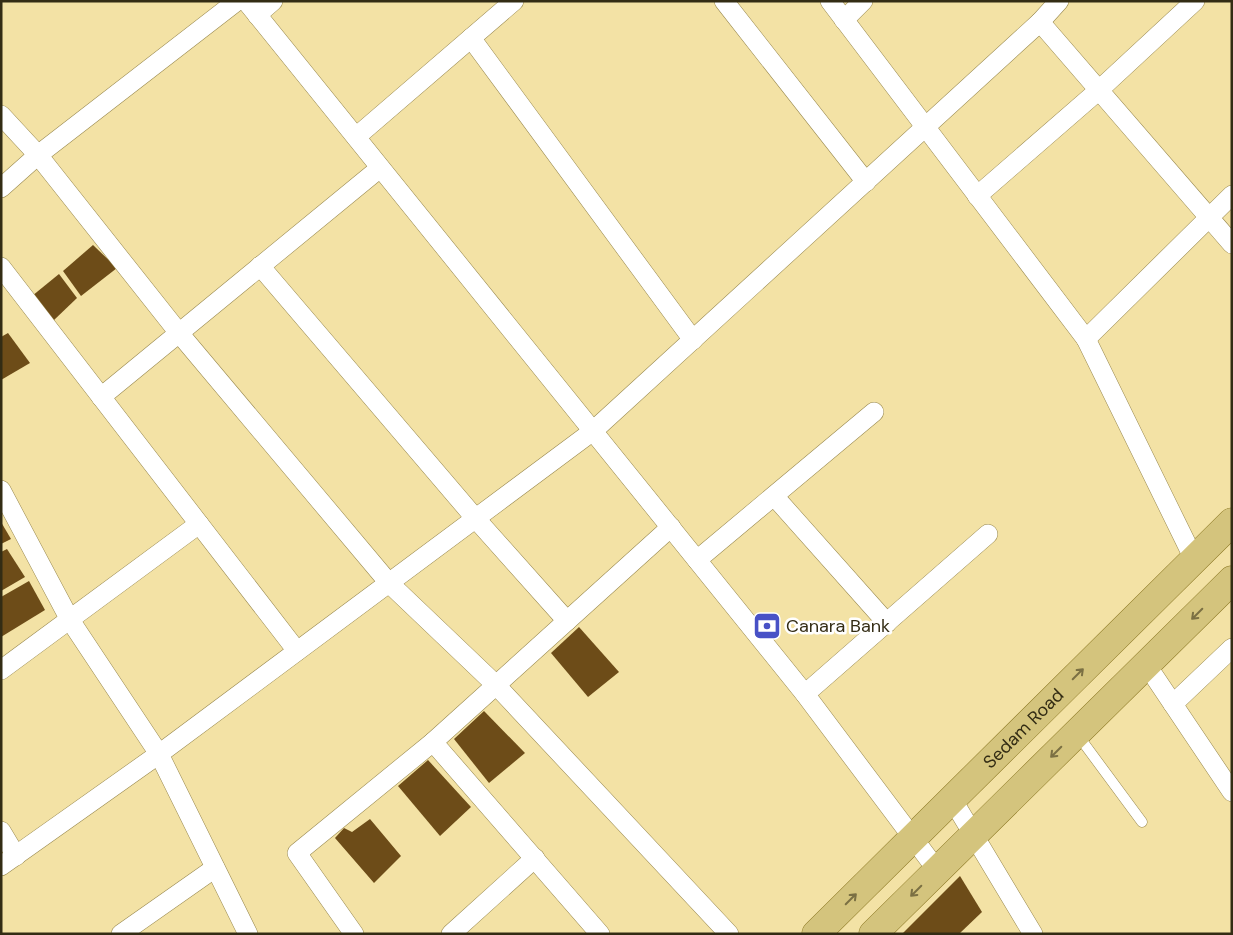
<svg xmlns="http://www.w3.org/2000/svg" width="1233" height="935" font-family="'DM Sans',sans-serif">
	<rect width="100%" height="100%" fill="#f3e2a5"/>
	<g fill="#6d4c18">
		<polygon points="93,245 117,268 81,296 63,271"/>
		<polygon points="59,274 77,298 53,321 32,296"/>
		<polygon points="8,333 30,363 1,380 1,337"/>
		<polygon points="1,522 11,539 1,544"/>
		<polygon points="7,549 25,577 1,591 1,552"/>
		<polygon points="29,581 45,610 1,637 1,597"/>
		<polygon points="579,627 619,672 588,697 551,653"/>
		<polygon points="484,711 525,753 489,783 454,739"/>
		<polygon points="428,760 471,807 440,836 398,786"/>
		<polygon points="370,819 401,856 374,883 335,838 344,828 352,832"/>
		<polygon points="960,876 982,912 959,934 902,934"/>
	</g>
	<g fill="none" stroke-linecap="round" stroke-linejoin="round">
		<g stroke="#99894f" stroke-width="11">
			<polyline id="lane" points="1077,734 1142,822"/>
		</g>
		<g stroke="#99894f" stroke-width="20">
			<g id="street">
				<polyline points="246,1 805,694 937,870"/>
				<polyline points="724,1 866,182"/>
				<polyline points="830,1 1086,339 1232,195"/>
				<polyline points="257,15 273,1"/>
				<polyline points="844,20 863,1"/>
				<polyline points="1040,22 1059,1"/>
				<polyline points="471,38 693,340"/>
				<polyline points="1,115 38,155 179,333 389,583 496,685 729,934"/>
				<polyline points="356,137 514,1"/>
				<polyline points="1,188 38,155 237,1"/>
				<polyline points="977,196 1099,90 1195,1"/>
				<polyline points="260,266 476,519 567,621"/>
				<polyline points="1,267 297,651"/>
				<polyline points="1086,339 1194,559"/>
				<polyline points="101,397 380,168"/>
				<polyline points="1,490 70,620 159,754 248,934"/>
				<polyline points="774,496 887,623"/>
				<polyline points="697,560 874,412"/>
				<polyline points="1146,664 1232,792"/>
				<polyline points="1,670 199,524"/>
				<polyline points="805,694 988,534"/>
				<polyline points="1173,704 1232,648"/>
				<polyline points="952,799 1033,934"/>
				<polyline points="1,831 16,856"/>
				<polyline points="1,866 159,754 593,431 1040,22 1232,244"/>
				<polyline points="121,934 215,868"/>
				<polyline points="354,934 297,853 433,742"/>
				<polyline points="451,934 535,858"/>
				<polyline points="600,934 433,742 671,527"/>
			</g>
		</g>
		<g stroke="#897520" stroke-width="29">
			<g id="primary">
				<path id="s1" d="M816,934L1232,522"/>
				<polyline points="873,934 1232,580"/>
			</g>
		</g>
		<use href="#lane" stroke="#fff" stroke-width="10"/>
		<use href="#street" stroke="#fff" stroke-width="19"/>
		<use href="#primary" stroke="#d4c47d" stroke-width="28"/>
	</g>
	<defs><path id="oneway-shaft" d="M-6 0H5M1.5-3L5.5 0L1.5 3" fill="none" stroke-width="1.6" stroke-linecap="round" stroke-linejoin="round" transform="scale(1.25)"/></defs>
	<g stroke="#7b7043">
		<use href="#oneway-shaft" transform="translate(1197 614) rotate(135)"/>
		<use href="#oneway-shaft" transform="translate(1078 674) rotate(-45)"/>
		<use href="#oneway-shaft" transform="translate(1056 752) rotate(135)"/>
		<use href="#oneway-shaft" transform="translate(916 891) rotate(135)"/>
		<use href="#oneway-shaft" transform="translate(851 899) rotate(-45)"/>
	</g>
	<defs>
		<g id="bank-square" transform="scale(1.4375)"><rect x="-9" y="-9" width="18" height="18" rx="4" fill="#4851c6" stroke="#fff"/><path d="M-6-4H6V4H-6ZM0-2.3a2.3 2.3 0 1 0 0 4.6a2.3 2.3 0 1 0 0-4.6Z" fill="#fff"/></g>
	</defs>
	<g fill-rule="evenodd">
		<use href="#bank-square" x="767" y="626"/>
	</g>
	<g text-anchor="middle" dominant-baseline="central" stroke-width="5" stroke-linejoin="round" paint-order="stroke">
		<g font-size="18" fill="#332c14" stroke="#fff" text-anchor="start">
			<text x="786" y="626">Canara Bank</text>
		</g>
		<g font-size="18" fill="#332c14" stroke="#fff">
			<text stroke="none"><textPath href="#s1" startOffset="292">Sedam Road</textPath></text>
		</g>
	</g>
	<rect width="1233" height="935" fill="none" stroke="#332c14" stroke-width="5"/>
</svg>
